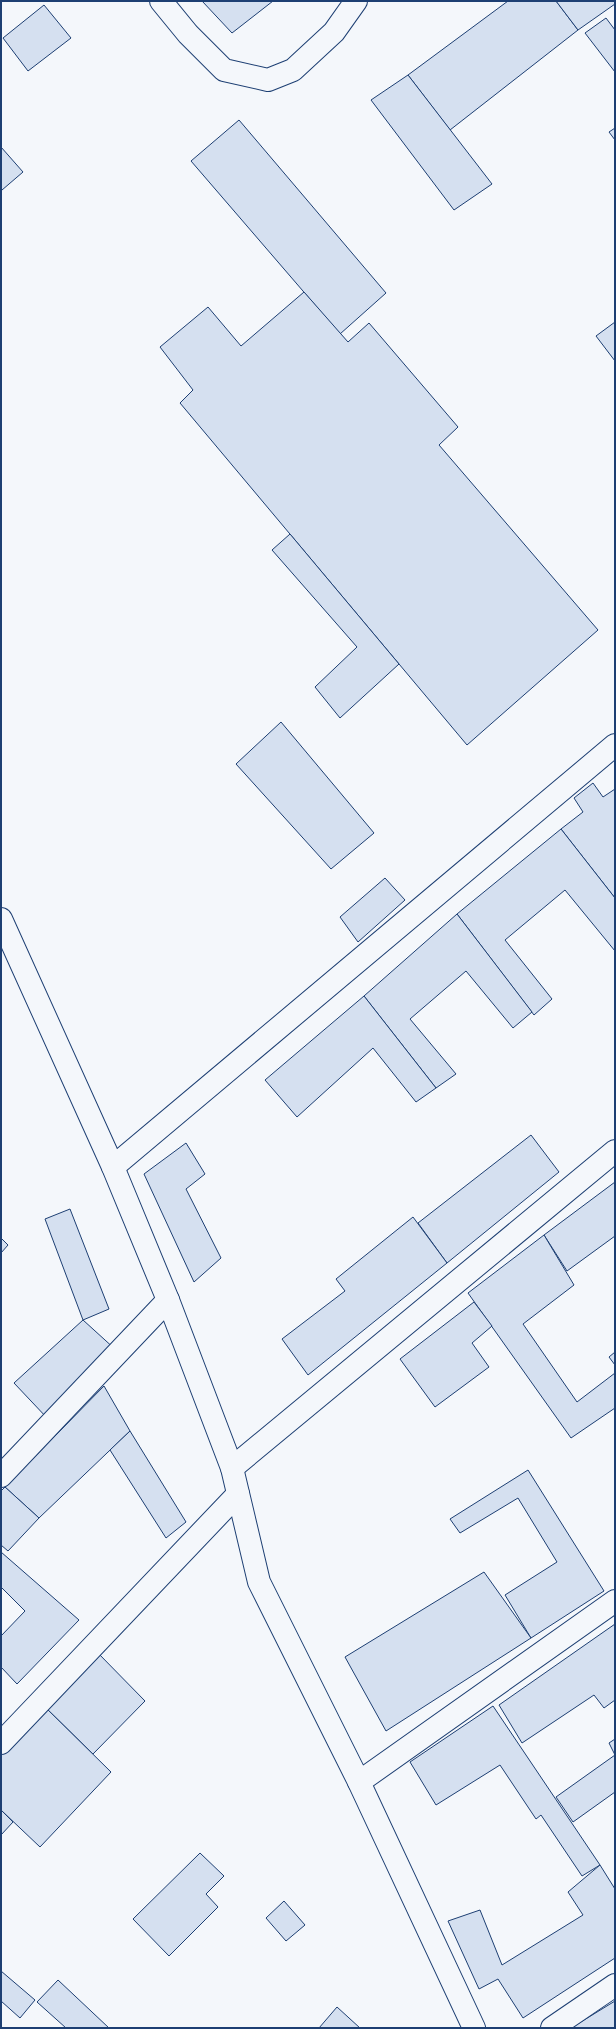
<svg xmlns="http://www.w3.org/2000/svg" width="616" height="2029" font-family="Georgia,serif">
	<rect width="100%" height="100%" fill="#f4f7fb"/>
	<g fill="#d5e0f0" stroke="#1d3f73">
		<polygon points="202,1 273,1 232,33"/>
		<polygon points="508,1 556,1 578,30 450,130 408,75"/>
		<polygon points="556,1 615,1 615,4 578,30"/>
		<polygon points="44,5 71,38 28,71 3,38"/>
		<polygon points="606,18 615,30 615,72 585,33"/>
		<polygon points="408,75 492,184 454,210 371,100"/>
		<polygon points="239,120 386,293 340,334 191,161"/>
		<polygon points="615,128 615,140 609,132"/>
		<polygon points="1,147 23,172 2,190 1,188"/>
		<polygon points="304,292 348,342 369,323 458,427 439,445 598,630 467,745 180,403 193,390 160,347 208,307 241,346"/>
		<polygon points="615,322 615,361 596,336"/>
		<polygon points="290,534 399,664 340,718 315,687 357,647 272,550"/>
		<polygon points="281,722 374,833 331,869 236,764"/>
		<polygon points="593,783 603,797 615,789 615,898 561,829 583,812 574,798"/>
		<polygon points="561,829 615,898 615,951 565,890 505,940 552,999 534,1015 457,914"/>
		<polygon points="385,878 405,900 358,942 340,917"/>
		<polygon points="457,914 532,1012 513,1028 466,971 410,1019 456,1074 436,1088 364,996"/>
		<polygon points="364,996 436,1088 416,1102 373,1048 297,1117 265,1080"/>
		<polygon points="531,1135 559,1172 447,1263 418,1223"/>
		<polygon points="186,1143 205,1174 186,1189 221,1258 194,1282 144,1174"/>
		<polygon points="615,1182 615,1236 567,1271 544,1235"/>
		<polygon points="70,1209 109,1309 83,1320 45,1219"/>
		<polygon points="413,1217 447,1263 308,1375 282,1339 345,1291 336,1279"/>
		<polygon points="544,1235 574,1285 523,1324 577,1402 615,1373 615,1408 571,1438 468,1293"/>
		<polygon points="1,1238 8,1245 1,1253"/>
		<polygon points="474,1302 492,1326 472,1343 489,1367 435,1407 400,1359"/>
		<polygon points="83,1320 116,1350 48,1419 14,1383"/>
		<polygon points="615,1352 615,1365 609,1357"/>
		<polygon points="104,1386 130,1431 39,1518 5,1487"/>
		<polygon points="130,1431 186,1522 166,1538 110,1450"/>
		<polygon points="528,1470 604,1591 531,1638 505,1595 557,1562 518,1498 460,1533 450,1519"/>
		<polygon points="5,1487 39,1518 8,1551 1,1545 1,1491"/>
		<polygon points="1,1552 79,1620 17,1684 1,1667 1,1636 25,1611 1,1587"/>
		<polygon points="484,1572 531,1638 386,1731 345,1657"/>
		<polygon points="615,1624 615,1700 604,1708 594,1695 522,1743 499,1705"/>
		<polygon points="97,1652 145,1701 93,1754 44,1706"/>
		<polygon points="44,1706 111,1772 40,1847 1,1810 1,1754"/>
		<polygon points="493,1706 600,1865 582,1876 541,1815 536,1819 500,1765 436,1805 410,1762"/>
		<polygon points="615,1739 615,1792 573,1822 556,1797 615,1755 609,1743"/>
		<polygon points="1,1810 13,1822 1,1835"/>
		<polygon points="200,1853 224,1876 206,1894 218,1907 169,1956 133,1919"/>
		<polygon points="600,1865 615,1889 615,1958 523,2018 498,1979 479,1989 448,1921 480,1910 502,1965 583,1915 568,1892"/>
		<polygon points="284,1901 305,1925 286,1941 266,1918"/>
		<polygon points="1,1971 35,2000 20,2018 1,2001"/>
		<polygon points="58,1980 109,2028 66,2028 37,2002"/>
		<polygon points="615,2001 615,2028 571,2028"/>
		<polygon points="337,2007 360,2028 319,2028"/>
	</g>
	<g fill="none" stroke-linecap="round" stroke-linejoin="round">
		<g stroke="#1d3f73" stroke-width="24">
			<g id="street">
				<polyline points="161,1 188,34 224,70 268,80 293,70 334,32 356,1"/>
				<polyline points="1,919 113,1167 168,1300 232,1468 259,1582 359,1782 474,2028"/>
				<polyline points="113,1167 615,745"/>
				<polyline points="232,1468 615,1151"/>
				<polyline points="1,1476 168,1300"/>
				<polyline points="1,1743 238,1494"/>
				<polyline points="359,1782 615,1601"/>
				<polyline points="552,2028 615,1985"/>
			</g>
		</g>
		<use href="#street" stroke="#f4f7fb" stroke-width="22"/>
	</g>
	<rect width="616" height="2029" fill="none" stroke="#1d3f73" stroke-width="4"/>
</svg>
